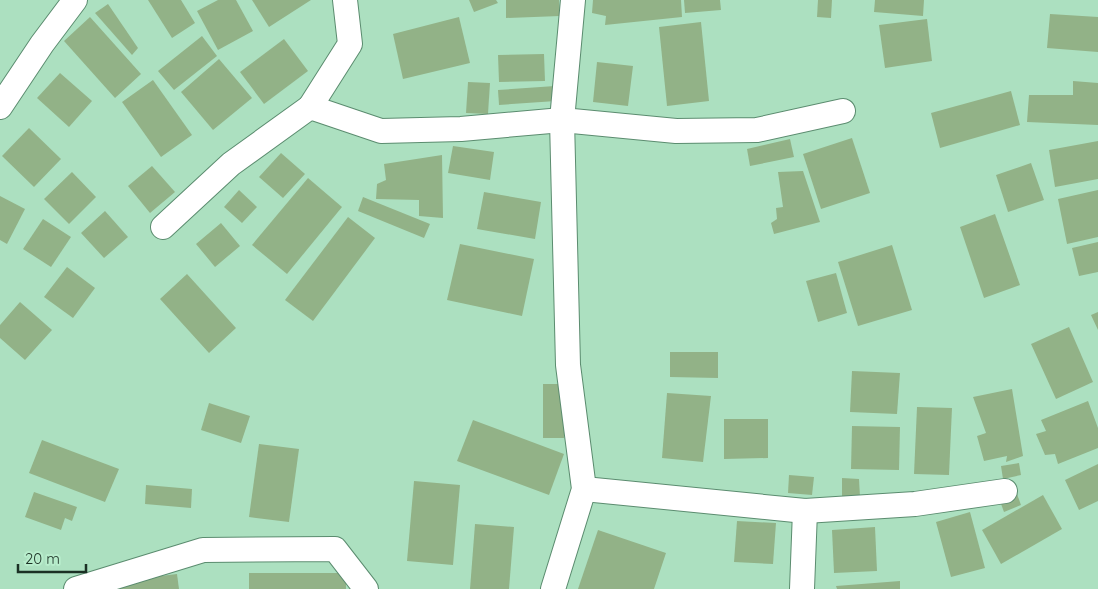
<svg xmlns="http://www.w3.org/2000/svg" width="1098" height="589" font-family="Quicksand,sans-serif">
	<rect width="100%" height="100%" fill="#ace0c0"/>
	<g fill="#92b287">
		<polygon points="148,0 181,0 195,23 172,38"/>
		<polygon points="218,0 236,0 253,31 218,50 197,11"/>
		<polygon points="252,0 311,0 269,27"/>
		<polygon points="469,0 496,0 498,3 474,12"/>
		<polygon points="506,0 559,0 560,16 506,18"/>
		<polygon points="593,0 681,0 682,17 605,25 606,16 592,13"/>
		<polygon points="684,0 720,0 721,10 685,13"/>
		<polygon points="818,0 832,0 831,18 817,17"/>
		<polygon points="875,0 924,0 923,16 874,12"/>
		<polygon points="108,4 138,48 132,55 95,13"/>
		<polygon points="1050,14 1098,17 1098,52 1047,48"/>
		<polygon points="90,17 141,74 115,98 64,41"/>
		<polygon points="459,17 470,63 403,79 393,34"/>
		<polygon points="927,19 932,61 885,68 879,25"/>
		<polygon points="701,22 709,101 667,106 659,27"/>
		<polygon points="202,36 217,56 174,90 158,71"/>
		<polygon points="284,39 308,71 264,104 240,72"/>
		<polygon points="544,54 545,81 499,82 498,55"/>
		<polygon points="219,59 252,98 213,130 181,92"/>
		<polygon points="597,62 633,66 628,106 593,102"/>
		<polygon points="60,73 92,101 69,127 37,98"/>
		<polygon points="153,80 192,135 161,157 122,102"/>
		<polygon points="1073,81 1098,83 1098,125 1027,122 1029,95 1073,95"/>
		<polygon points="468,82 490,83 488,114 466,113"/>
		<polygon points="555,86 556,101 499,105 498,90"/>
		<polygon points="1011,91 1020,125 940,148 931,113"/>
		<polygon points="29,128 61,159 34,187 2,156"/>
		<polygon points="852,138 870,193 821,209 803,154"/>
		<polygon points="790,139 794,157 750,166 747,149"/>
		<polygon points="1098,141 1098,179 1055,187 1049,150"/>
		<polygon points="453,146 494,152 490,180 448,173"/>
		<polygon points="281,153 305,174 283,198 259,177"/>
		<polygon points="442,155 443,218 419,216 419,200 376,199 377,184 386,180 384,164"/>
		<polygon points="1031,163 1044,200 1008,212 996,175"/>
		<polygon points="152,166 175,192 150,213 128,186"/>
		<polygon points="803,171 820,222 774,234 771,223 777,219 776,208 783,207 778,172"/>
		<polygon points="72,172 96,197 69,224 44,199"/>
		<polygon points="308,178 342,207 287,274 252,245"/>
		<polygon points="239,190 257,207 242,223 224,207"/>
		<polygon points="1098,190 1098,237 1067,244 1058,199"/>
		<polygon points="484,192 541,202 535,239 477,229"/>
		<polygon points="0,196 25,209 7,244 0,240"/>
		<polygon points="363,197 430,224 424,238 358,211"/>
		<polygon points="105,211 128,237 104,258 81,233"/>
		<polygon points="995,214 1020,285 984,298 960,227"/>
		<polygon points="348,217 375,238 313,321 285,300"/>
		<polygon points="43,219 71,237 51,267 23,249"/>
		<polygon points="221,223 240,246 215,267 196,244"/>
		<polygon points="1098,242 1098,272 1079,276 1072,248"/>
		<polygon points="460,244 534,259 522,316 447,300"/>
		<polygon points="892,245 912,310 858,326 838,262"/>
		<polygon points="67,267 95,288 73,318 44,297"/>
		<polygon points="836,273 847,313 818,322 806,281"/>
		<polygon points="187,274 236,328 209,353 160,299"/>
		<polygon points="20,302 52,330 25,360 0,338 0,325"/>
		<polygon points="1098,312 1098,330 1091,315"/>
		<polygon points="1069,327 1093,382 1056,399 1031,344"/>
		<polygon points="670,352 718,352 718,378 670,377"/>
		<polygon points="852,371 900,373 897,414 850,412"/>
		<polygon points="543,384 565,384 564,438 543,438"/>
		<polygon points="1012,389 1023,456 1006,462 1007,456 984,461 977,436 986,433 973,397"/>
		<polygon points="667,393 711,396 703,462 662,458"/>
		<polygon points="1088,401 1098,428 1098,448 1058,464 1055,454 1045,455 1036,434 1046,431 1041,420"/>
		<polygon points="209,403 250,416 241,443 201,430"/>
		<polygon points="917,407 952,408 949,475 914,474"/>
		<polygon points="724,419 768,419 768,458 724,459"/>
		<polygon points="473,420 564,454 549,495 457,461"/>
		<polygon points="852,426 900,427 899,470 851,469"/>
		<polygon points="42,440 119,469 105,502 29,473"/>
		<polygon points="259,444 299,449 289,522 249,517"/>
		<polygon points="1019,463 1021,475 1003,479 1001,466"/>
		<polygon points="1098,464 1098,501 1079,510 1065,480"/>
		<polygon points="789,475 814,477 812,495 788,493"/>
		<polygon points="842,478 859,479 860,497 842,497"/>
		<polygon points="414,481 460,485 453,565 407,561"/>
		<polygon points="146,485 192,489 191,508 145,504"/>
		<polygon points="34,492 77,507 72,521 65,518 61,530 25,517"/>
		<polygon points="1017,494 1021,505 1004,512 1000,501"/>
		<polygon points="1043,495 1062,529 1001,564 982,530"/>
		<polygon points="970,512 985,568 951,577 936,522"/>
		<polygon points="737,521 776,523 773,564 734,562"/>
		<polygon points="475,524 514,527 509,589 470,589"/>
		<polygon points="875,527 877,571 834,573 832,530"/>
		<polygon points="598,530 666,553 654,589 578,589"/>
		<rect x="249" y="573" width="97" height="16"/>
		<polygon points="177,574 179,589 96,589 95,584"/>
		<polygon points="900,581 900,589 837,589 836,586"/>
	</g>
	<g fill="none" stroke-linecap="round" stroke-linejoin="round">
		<g stroke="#5b8c6f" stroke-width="26">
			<g id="minor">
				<polyline points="0,107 42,44 75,0"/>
				<polyline points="310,107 350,44 345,0"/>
				<polyline points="163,227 231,164 310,107 381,131 461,129 562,120 676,131 757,130 843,111"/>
				<polyline points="584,489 805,511 915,504 1005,491"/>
				<polyline points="76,589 203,550 335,549 366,589"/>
				<polyline points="553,589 584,489 568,365 562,120 573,0"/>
				<polyline points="802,589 805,511"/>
			</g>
		</g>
		<use href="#minor" stroke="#fff" stroke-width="24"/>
	</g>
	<path d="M18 564v8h68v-8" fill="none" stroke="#1b3024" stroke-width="2.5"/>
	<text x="25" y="564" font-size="15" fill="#1b3024" stroke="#b8edcc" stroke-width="4" paint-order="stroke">20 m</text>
</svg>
